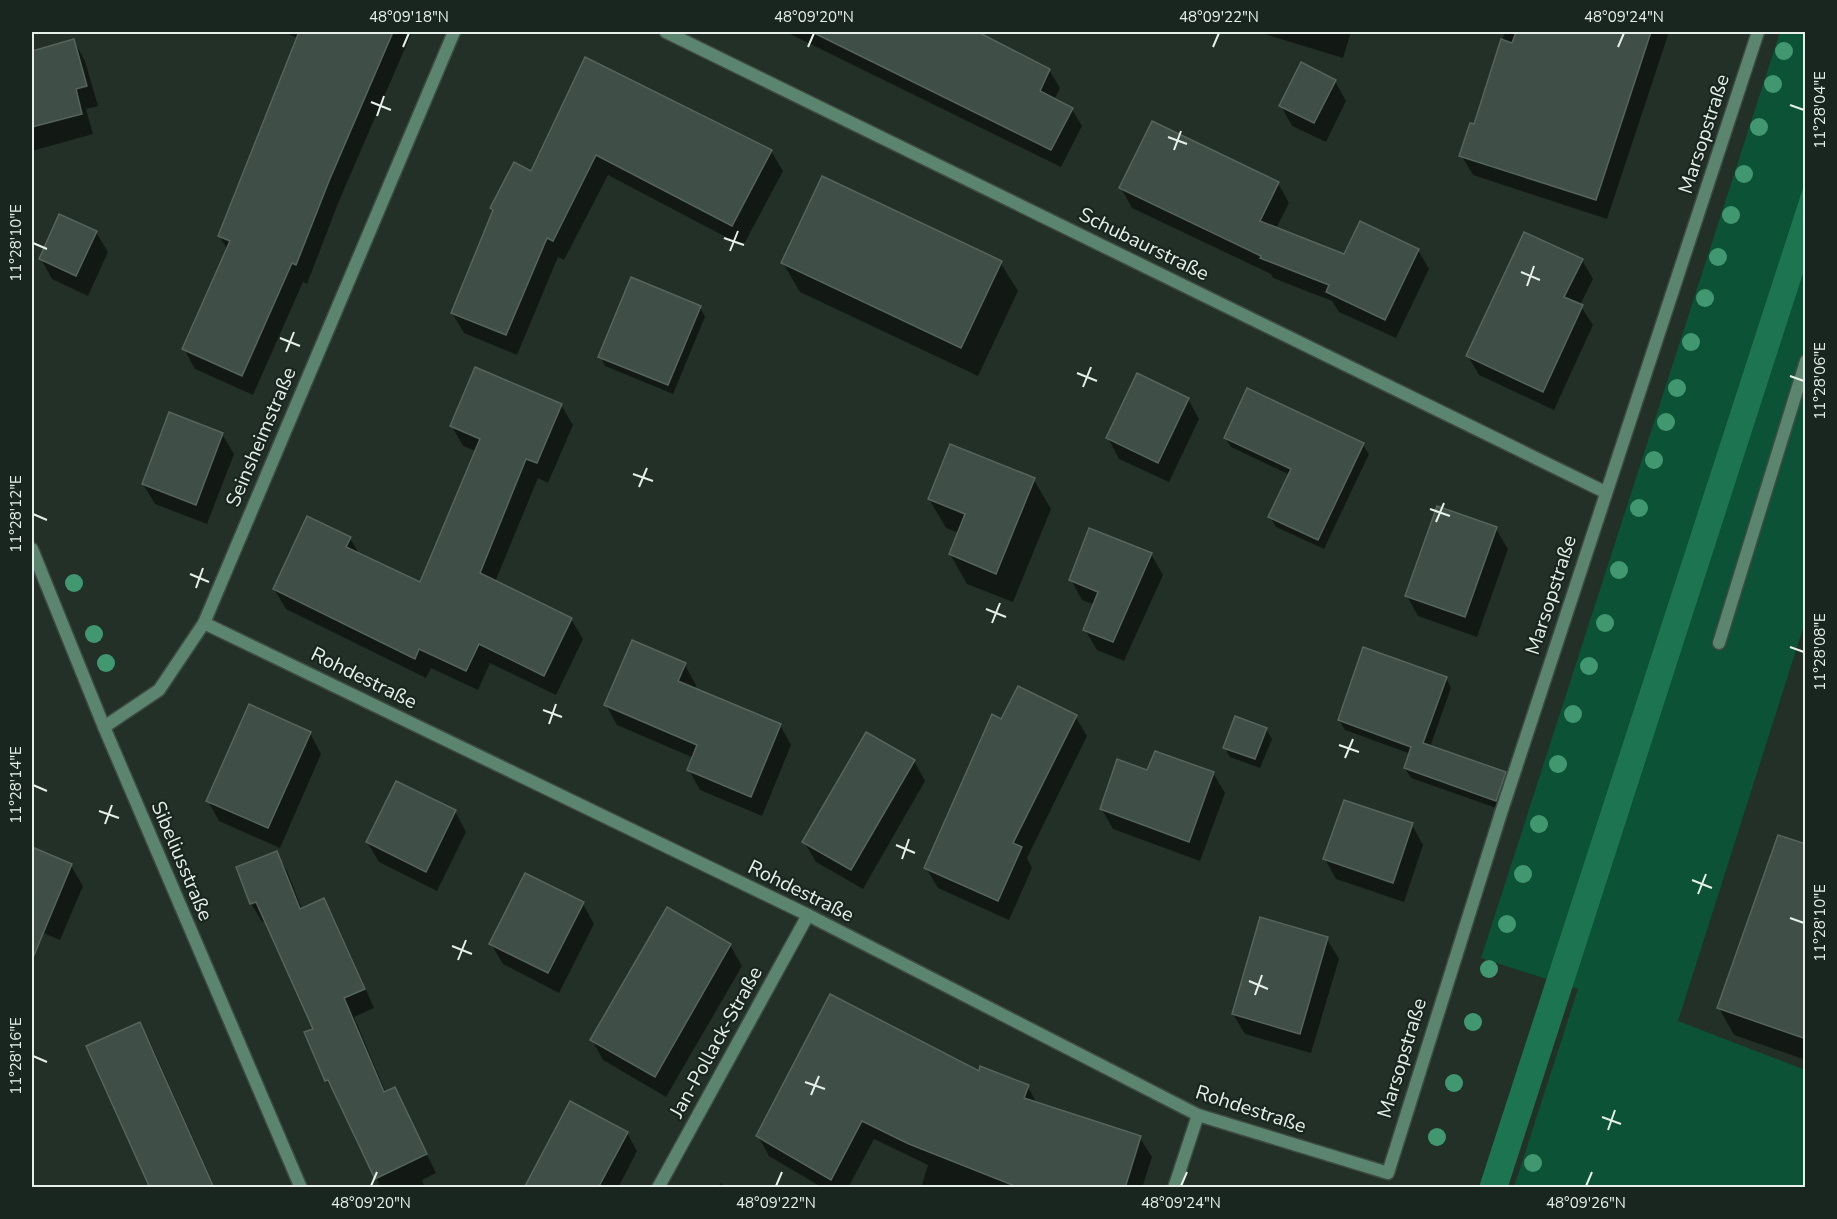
<svg xmlns="http://www.w3.org/2000/svg" width="1837" height="1219" font-family="'Nunito Sans',sans-serif">
	<rect width="100%" height="100%" fill="#223028"/>
	<polygon fill="#0b5236" points="1780,32 1805,32 1805,622 1678,1021 1805,1070 1805,1187 1514,1187 1578,989 1481,958"/>
	<polygon fill="#1d7450" points="1805,182 1805,267 1508,1187 1479,1187"/>
	<g fill="#0007">
		<polygon points="283,32 412,32 339,201 307,284 303,282 253,395 195,369 184,349 228,250 219,236 298,38"/>
		<polygon points="786,32 974,32 1049,70 1060,88 1054,100 1072,109 1082,126 1061,167"/>
		<polygon points="1258,32 1351,32 1343,58"/>
		<polygon points="1505,32 1669,32 1607,219 1473,175 1461,155 1475,126"/>
		<polygon points="74,41 85,61 98,106 86,109 93,134 32,151 32,52"/>
		<polygon points="585,59 771,151 783,171 743,246 608,175 564,260 558,257 517,355 464,333 452,313 494,212 492,208 532,173"/>
		<polygon points="1335,81 1346,101 1326,142 1292,126 1281,106"/>
		<polygon points="1278,183 1289,203 1276,229 1345,255 1418,250 1429,269 1396,338 1339,312 1332,301 1273,278 1271,274 1132,208 1121,188"/>
		<polygon points="96,232 108,252 88,296 52,279 41,259"/>
		<polygon points="1582,260 1593,279 1580,305 1593,325 1554,410 1479,375 1468,356"/>
		<polygon points="1000,262 1018,291 978,376 800,292 783,263"/>
		<polygon points="700,307 705,317 673,394 605,366 600,356"/>
		<polygon points="1248,390 1363,445 1369,454 1324,549 1276,527 1270,517 1290,475 1231,447 1225,438"/>
		<polygon points="1188,399 1199,419 1169,482 1119,459 1108,438"/>
		<polygon points="561,405 573,425 548,483 538,478 495,582 571,619 583,639 556,695 490,663 478,690 431,668 426,678 286,609 274,589 350,538 360,555 421,584 476,451 463,446 451,425"/>
		<polygon points="222,434 234,454 207,524 155,504 143,484"/>
		<polygon points="1034,480 1051,509 1013,602 967,584 950,554 959,533 946,528 929,499"/>
		<polygon points="1496,529 1508,549 1477,637 1418,616 1407,596"/>
		<polygon points="1090,530 1151,554 1163,575 1124,661 1097,650 1085,630 1095,605 1082,600 1071,580"/>
		<polygon points="685,665 696,685 695,689 780,725 791,745 762,816 700,790 689,770 694,758 617,725 606,705"/>
		<polygon points="1446,678 1451,688 1430,747 1505,773 1510,783 1502,810 1411,778 1405,768 1411,754 1345,730 1339,720"/>
		<polygon points="1075,716 1087,736 1027,858 1032,868 1009,920 938,888 926,868 1002,721"/>
		<polygon points="1266,729 1272,739 1260,768 1230,757 1225,748"/>
		<polygon points="310,733 321,754 280,848 219,821 208,801"/>
		<polygon points="914,761 925,781 863,889 816,862 804,842"/>
		<polygon points="1148,772 1213,773 1225,793 1200,861 1113,829 1101,808"/>
		<polygon points="455,811 466,832 437,891 379,862 367,842"/>
		<polygon points="1412,825 1423,845 1404,902 1336,879 1325,859"/>
		<polygon points="1806,844 1806,1060 1734,1035 1719,1008"/>
		<polygon points="32,849 71,866 83,886 60,940 32,928"/>
		<polygon points="276,853 287,871 302,909 323,900 334,918 374,1008 354,1017 386,1093 394,1088 436,1173 422,1180 425,1188 381,1188 338,1098 326,1080 315,1029 266,920 262,922 252,905 264,900 252,904 238,868"/>
		<polygon points="583,904 594,924 559,993 503,964 491,944"/>
		<polygon points="1327,939 1339,959 1311,1053 1245,1034 1233,1014"/>
		<polygon points="730,945 742,966 666,1097 603,1060 592,1040"/>
		<polygon points="139,1024 151,1044 215,1188 152,1188"/>
		<polygon points="979,1073 1028,1087 1038,1105 1140,1138 1152,1157 1142,1188 921,1188 928,1165 874,1139 848,1188 823,1188 769,1156 758,1136"/>
		<polygon points="627,1133 637,1151 618,1188 526,1188"/>
		<polygon points="720,1183 728,1188 718,1188"/>
	</g>
	<g fill="#3f4e46" stroke="#55645c" stroke-width="1.5">
		<polygon points="299,32 393,32 329,181 296,265 292,263 242,376 182,349 230,241 218,236"/>
		<polygon points="812,32 978,32 1050,69 1040,91 1073,108 1051,150"/>
		<polygon points="1516,32 1651,32 1596,200 1459,156 1470,123 1474,124 1501,39 1512,43"/>
		<polygon points="74,39 87,86 76,89 82,114 32,127 32,51"/>
		<polygon points="585,57 772,150 732,226 596,155 553,241 547,238 506,335 451,313 493,210 490,208 514,162 531,171"/>
		<polygon points="1301,62 1336,80 1314,123 1279,106"/>
		<polygon points="1152,121 1279,182 1260,221 1344,254 1360,221 1419,249 1385,320 1326,292 1329,285 1260,258 1261,256 1119,188"/>
		<polygon points="822,176 1002,261 961,348 781,263"/>
		<polygon points="59,214 97,231 76,276 39,259"/>
		<polygon points="1524,232 1583,259 1564,297 1583,305 1543,392 1466,356"/>
		<polygon points="631,277 701,306 668,385 598,357"/>
		<polygon points="475,367 562,404 537,463 526,459 480,573 572,618 544,676 479,644 466,671 419,649 415,659 273,589 307,516 351,537 346,547 420,582 480,439 450,426"/>
		<polygon points="1137,373 1189,398 1158,463 1106,438"/>
		<polygon points="1247,388 1364,443 1318,540 1268,517 1291,469 1224,438"/>
		<polygon points="169,412 223,433 196,505 142,484"/>
		<polygon points="950,444 1035,478 996,574 949,554 965,514 928,499"/>
		<polygon points="1437,506 1497,527 1465,617 1405,596"/>
		<polygon points="1089,528 1152,553 1113,642 1083,630 1098,592 1069,580"/>
		<polygon points="632,640 686,663 678,681 781,724 751,797 687,770 697,745 604,705"/>
		<polygon points="1363,647 1447,677 1423,743 1506,772 1496,801 1404,768 1411,747 1338,720"/>
		<polygon points="1018,686 1077,715 1013,843 1022,847 998,901 924,868 992,714 1001,719"/>
		<polygon points="249,704 311,732 268,828 206,801"/>
		<polygon points="1235,716 1267,728 1255,759 1223,748"/>
		<polygon points="866,732 915,760 851,870 802,842"/>
		<polygon points="1155,751 1214,772 1189,842 1100,809 1117,759 1147,770"/>
		<polygon points="396,781 456,810 426,872 366,842"/>
		<polygon points="1344,800 1413,823 1393,883 1323,859"/>
		<polygon points="1778,835 1806,844 1806,1039 1717,1008"/>
		<polygon points="32,847 72,864 32,960"/>
		<polygon points="277,851 300,909 324,898 365,989 344,998 384,1092 395,1087 427,1154 375,1179 328,1080 325,1081 304,1032 313,1029 256,902 250,904 236,867"/>
		<polygon points="525,873 584,902 548,973 489,944"/>
		<polygon points="667,907 731,944 655,1077 590,1040"/>
		<polygon points="1260,917 1328,937 1300,1034 1232,1014"/>
		<polygon points="830,994 979,1071 980,1066 1029,1085 1024,1098 1141,1136 1125,1188 1020,1188 909,1144 862,1121 831,1180 756,1136"/>
		<polygon points="140,1022 155,1056 214,1188 150,1188 86,1046"/>
		<polygon points="570,1101 628,1132 598,1188 524,1188"/>
	</g>
	<g fill="none" stroke-linecap="round" stroke-linejoin="round">
		<g stroke="#3d4b43" stroke-width="15">
			<polyline id="lane" points="1719,643 1806,361"/>
		</g>
		<g stroke="#3d4b43" stroke-width="15">
			<g id="street">
				<polyline points="666,32 1605,492"/>
				<polyline points="32,549 104,727 301,1188"/>
				<polyline points="204,623 808,915 1198,1115 1388,1173 1501,813 1758,32"/>
				<polyline points="104,727 159,690 204,623 454,32"/>
				<polyline points="658,1188 808,915"/>
				<polyline points="1174,1188 1198,1115"/>
			</g>
		</g>
		<use href="#lane" stroke="#5c856f" stroke-width="12"/>
		<use href="#street" stroke="#5c856f" stroke-width="12"/>
	</g>
	<g fill="#419770">
		<circle cx="1784" cy="51" r="9"/>
		<circle cx="1773" cy="84" r="9"/>
		<circle cx="1759" cy="127" r="9"/>
		<circle cx="1744" cy="174" r="9"/>
		<circle cx="1731" cy="215" r="9"/>
		<circle cx="1718" cy="257" r="9"/>
		<circle cx="1705" cy="298" r="9"/>
		<circle cx="1691" cy="342" r="9"/>
		<circle cx="1677" cy="388" r="9"/>
		<circle cx="1666" cy="422" r="9"/>
		<circle cx="1654" cy="460" r="9"/>
		<circle cx="1639" cy="508" r="9"/>
		<circle cx="1619" cy="570" r="9"/>
		<circle cx="74" cy="583" r="9"/>
		<circle cx="1605" cy="623" r="9"/>
		<circle cx="94" cy="634" r="9"/>
		<circle cx="106" cy="663" r="9"/>
		<circle cx="1589" cy="666" r="9"/>
		<circle cx="1573" cy="714" r="9"/>
		<circle cx="1558" cy="764" r="9"/>
		<circle cx="1539" cy="824" r="9"/>
		<circle cx="1523" cy="874" r="9"/>
		<circle cx="1507" cy="924" r="9"/>
		<circle cx="1489" cy="969" r="9"/>
		<circle cx="1473" cy="1022" r="9"/>
		<circle cx="1454" cy="1083" r="9"/>
		<circle cx="1437" cy="1137" r="9"/>
		<circle cx="1533" cy="1163" r="9"/>
	</g>
	<path fill="none" stroke="#e6efea" stroke-width="2" d="M403,47L409,33M808,47L814,33M1213,47L1219,33M1618,47L1624,33M371,102L391,110M1790,105L1804,110M377,116L384,96M1168,137L1187,144M1174,150L1181,131M724,238L744,245M33,243L47,249M730,251L738,231M1521,272L1540,280M1527,286L1534,266M280,338L300,346M286,352L294,332M1077,373L1097,381M1790,376L1804,381M1083,387L1091,367M633,474L653,481M639,487L647,468M1430,509L1450,516M33,514L47,520M1436,522L1444,503M190,574L209,582M196,588L203,568M986,609L1006,617M992,623L1000,603M1790,647L1804,652M543,710L562,717M549,724L556,704M1339,745L1359,752M1345,758L1353,739M33,785L47,791M99,811L119,818M105,824L112,805M896,845L915,853M902,859L909,839M1692,880L1712,888M1698,894L1706,874M1790,918L1804,923M452,946L472,954M458,960L466,940M1249,981L1268,989M1255,995L1262,975M33,1056L47,1062M805,1082L825,1089M811,1095L819,1076M1602,1117L1621,1124M1608,1130L1615,1110M371,1186L377,1172M776,1186L782,1172M1181,1186L1187,1172M1586,1186L1592,1172"/>
	<g text-anchor="middle" dominant-baseline="central" stroke-width="4.5" stroke-linejoin="round" paint-order="stroke">
		<g font-size="20" fill="#e6efea" stroke="#19261f">
			<text transform="translate(1704 134) rotate(-72)">Marsopstraße</text>
			<text transform="translate(1144 244) rotate(26)">Schubaurstraße</text>
			<text transform="translate(261 437) rotate(-67)">Seinsheimstraße</text>
			<text transform="translate(1551 595) rotate(-72)">Marsopstraße</text>
			<text transform="translate(364 678) rotate(26)">Rohdestraße</text>
			<text transform="translate(182 861) rotate(67)">Sibeliusstraße</text>
			<text transform="translate(801 891) rotate(26)">Rohdestraße</text>
			<text transform="translate(716 1042) rotate(-61)">Jan-Pollack-Straße</text>
			<text transform="translate(1402 1058) rotate(-73)">Marsopstraße</text>
			<text transform="translate(1251 1109) rotate(18)">Rohdestraße</text>
		</g>
	</g>
	<rect width="1837" height="1219" fill="none" stroke="#19261f" stroke-width="66"/>
	<rect x="33" y="33" width="1771" height="1153" fill="none" stroke="#e6efea" stroke-width="2"/>
	<g font-size="15" text-anchor="middle" fill="#e6efea">
		<text x="409" y="22">48°09'18"N</text>
		<text x="814" y="22">48°09'20"N</text>
		<text x="1219" y="22">48°09'22"N</text>
		<text x="1624" y="22">48°09'24"N</text>
		<text transform="translate(1820 110) rotate(-90)" y="5">11°28'04"E</text>
		<text transform="translate(16 243) rotate(-90)" y="5">11°28'10"E</text>
		<text transform="translate(1820 381) rotate(-90)" y="5">11°28'06"E</text>
		<text transform="translate(16 514) rotate(-90)" y="5">11°28'12"E</text>
		<text transform="translate(1820 652) rotate(-90)" y="5">11°28'08"E</text>
		<text transform="translate(16 785) rotate(-90)" y="5">11°28'14"E</text>
		<text transform="translate(1820 923) rotate(-90)" y="5">11°28'10"E</text>
		<text transform="translate(16 1056) rotate(-90)" y="5">11°28'16"E</text>
		<text x="371" y="1208">48°09'20"N</text>
		<text x="776" y="1208">48°09'22"N</text>
		<text x="1181" y="1208">48°09'24"N</text>
		<text x="1586" y="1208">48°09'26"N</text>
	</g>
</svg>
